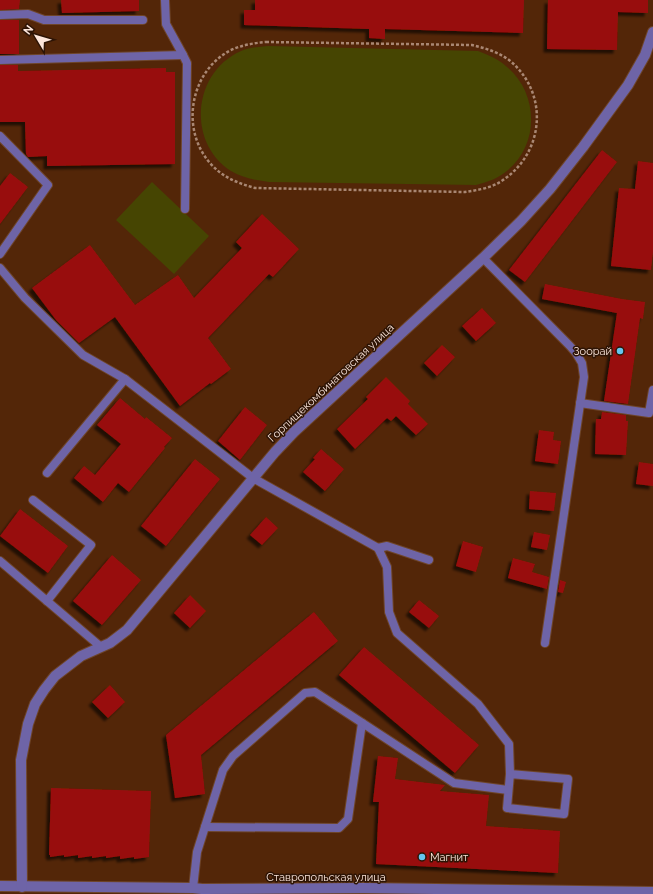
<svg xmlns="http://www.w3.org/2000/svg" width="653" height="894" font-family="Raleway,sans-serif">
	<defs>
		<filter id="shadow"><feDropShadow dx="-3.5" dy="3.5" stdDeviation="1" flood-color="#0009"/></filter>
	</defs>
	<rect width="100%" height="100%" fill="#532608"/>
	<g fill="#464502">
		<path d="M268,46L478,51C488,55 499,59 507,67C538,93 540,143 508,170C499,178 488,182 476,185L269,182C255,180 243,178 231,171C186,142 193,72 241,51C250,47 259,47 268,46Z"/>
		<polygon points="152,182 209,236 174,274 116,220"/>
	</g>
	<g fill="#980f0a" filter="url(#shadow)">
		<polygon points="0,0 20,0 19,9 0,10"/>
		<polygon points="61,0 139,0 139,11 62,13"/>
		<polygon points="255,0 524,0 523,33 385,29 385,39 369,38 369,29 244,25 244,10 255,10"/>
		<polygon points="548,0 648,0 648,13 618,12 617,50 547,49"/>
		<rect x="0" y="20" width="19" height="34"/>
		<polygon points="0,65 18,65 18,71 166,68 166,72 175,72 175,164 47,166 47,156 28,157 26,154 25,122 0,122"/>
		<polygon points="602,150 617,162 525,282 509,270"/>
		<polygon points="638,161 653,163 653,252 651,270 611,266 619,188 635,189"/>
		<polygon points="10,173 28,187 0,224 0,186"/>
		<polygon points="262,214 299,249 273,277 269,274 208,338 231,369 211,384 210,383 180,406 115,317 79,343 56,320 32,288 90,245 135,305 178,275 194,298 242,248 236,242"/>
		<polygon points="545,284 622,299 645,302 643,319 640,318 628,404 604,401 617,313 542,299"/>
		<polygon points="482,308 496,323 476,341 462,326"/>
		<polygon points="442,345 455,357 437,376 424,363"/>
		<polygon points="386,377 410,401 408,404 428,424 416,435 396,416 391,421 387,418 355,449 337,429 368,399 366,397"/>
		<polygon points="120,398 145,419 146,417 172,438 164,447 165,448 129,492 118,483 103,502 74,478 84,466 95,475 121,444 97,425"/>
		<polygon points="245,407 267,425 240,460 218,441"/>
		<polygon points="602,412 626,415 626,421 628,421 626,455 595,454 596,419 601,419"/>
		<polygon points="539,430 554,432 553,440 561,441 558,464 535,461"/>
		<polygon points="321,449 344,469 325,491 303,472 315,459 313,458"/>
		<polygon points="195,459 220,479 166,546 141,526"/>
		<polygon points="639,462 653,464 653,486 636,484"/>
		<polygon points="530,491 556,493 554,511 529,509"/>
		<polygon points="20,509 68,546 48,573 0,536"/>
		<polygon points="266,517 278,528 262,545 250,535"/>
		<polygon points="534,532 550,535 547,550 531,547"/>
		<polygon points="463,541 483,547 476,572 456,566"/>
		<polygon points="112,555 141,580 102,625 73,601"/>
		<polygon points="513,558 535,564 532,572 549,577 547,589 508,578"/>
		<polygon points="560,580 566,582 563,593 558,592"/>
		<polygon points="190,595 206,611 190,628 174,613"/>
		<polygon points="419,600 439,616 429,628 409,612"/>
		<polygon points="314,612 338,641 201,755 205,794 175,798 166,735"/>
		<polygon points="364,647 479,745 455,773 339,675"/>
		<polygon points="110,685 125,702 108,718 92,702"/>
		<polygon points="378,756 398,758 395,779 445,785 440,791 489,795 486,826 560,831 558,873 376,864 379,802 373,802"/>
		<polygon points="51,788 151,791 149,857 134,859 134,857 120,859 120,856 106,858 106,856 92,858 92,856 78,858 78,855 64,857 64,855 50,857 50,855 49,855"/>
	</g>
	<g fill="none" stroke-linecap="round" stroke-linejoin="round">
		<g stroke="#6e452a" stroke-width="10">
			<g id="lane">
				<polyline points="0,15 28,14 44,20 143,20"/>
				<polyline points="183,55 187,63 185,209"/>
				<polyline points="0,60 183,55 166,24 165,0"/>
				<polyline points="0,136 48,185 0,254"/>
				<polyline points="483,258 570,346 576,353 582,363 584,377 545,643"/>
				<polyline points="0,268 25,298 83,355 125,379 253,478 378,548 387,567 389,612 397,633 478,704 509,744 510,774"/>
				<polyline points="580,403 649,413 653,390"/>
				<polyline points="47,473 125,379"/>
				<polyline points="33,500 91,545 47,601"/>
				<polyline points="378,548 387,546 429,560"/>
				<polyline points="0,561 101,647"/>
				<polygon points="510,774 568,779 564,814 507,808"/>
				<polyline points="205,827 339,828 348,819 362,723"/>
				<polyline points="193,888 197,852 223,770 233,756 305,693 315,692 454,783 508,790"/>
			</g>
		</g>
		<g stroke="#6e452a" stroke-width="12">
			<g id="street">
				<polyline points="0,886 193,888 202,889 363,888 653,892"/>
				<polyline points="22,887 21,760 28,724 35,704 44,690 55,676 81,656 110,643 127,630 275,452 294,432 483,258 521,221 550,189 583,147 628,85 645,55 653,32"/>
			</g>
		</g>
		<path stroke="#a98773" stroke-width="2.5" stroke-dasharray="3 2" stroke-linecap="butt" d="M266,42L472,45C485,48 498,52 509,60C549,92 545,152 503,180C492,188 478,190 465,192L255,188C237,183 222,177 210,163C180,129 190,71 231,50C242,45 254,43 266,42Z"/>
		<use href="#lane" stroke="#6e64a7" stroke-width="8"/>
		<use href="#street" stroke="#6e64a7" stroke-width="10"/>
	</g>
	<g fill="#65c5ef" stroke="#2d1405" stroke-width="1.5">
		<circle cx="620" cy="351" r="4"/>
		<circle cx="422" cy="857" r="4"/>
	</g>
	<g text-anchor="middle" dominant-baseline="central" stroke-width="3" stroke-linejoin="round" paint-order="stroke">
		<g font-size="11" fill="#fde6db" stroke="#2d1405" text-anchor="end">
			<text x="612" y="351">Зоорай</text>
			<text x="430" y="857" text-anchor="start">Магнит</text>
		</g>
		<g font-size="11" fill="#fde6db" stroke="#2d1405">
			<text transform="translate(331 383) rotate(-43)">Горпищекомбинатовская улица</text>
			<text x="326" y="877">Ставропольская улица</text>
		</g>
	</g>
	<g transform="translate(36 36) rotate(308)" stroke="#2d1405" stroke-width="3" paint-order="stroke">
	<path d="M0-3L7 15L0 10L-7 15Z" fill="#fde6db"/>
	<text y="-6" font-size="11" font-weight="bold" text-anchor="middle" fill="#fde6db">N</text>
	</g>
</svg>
